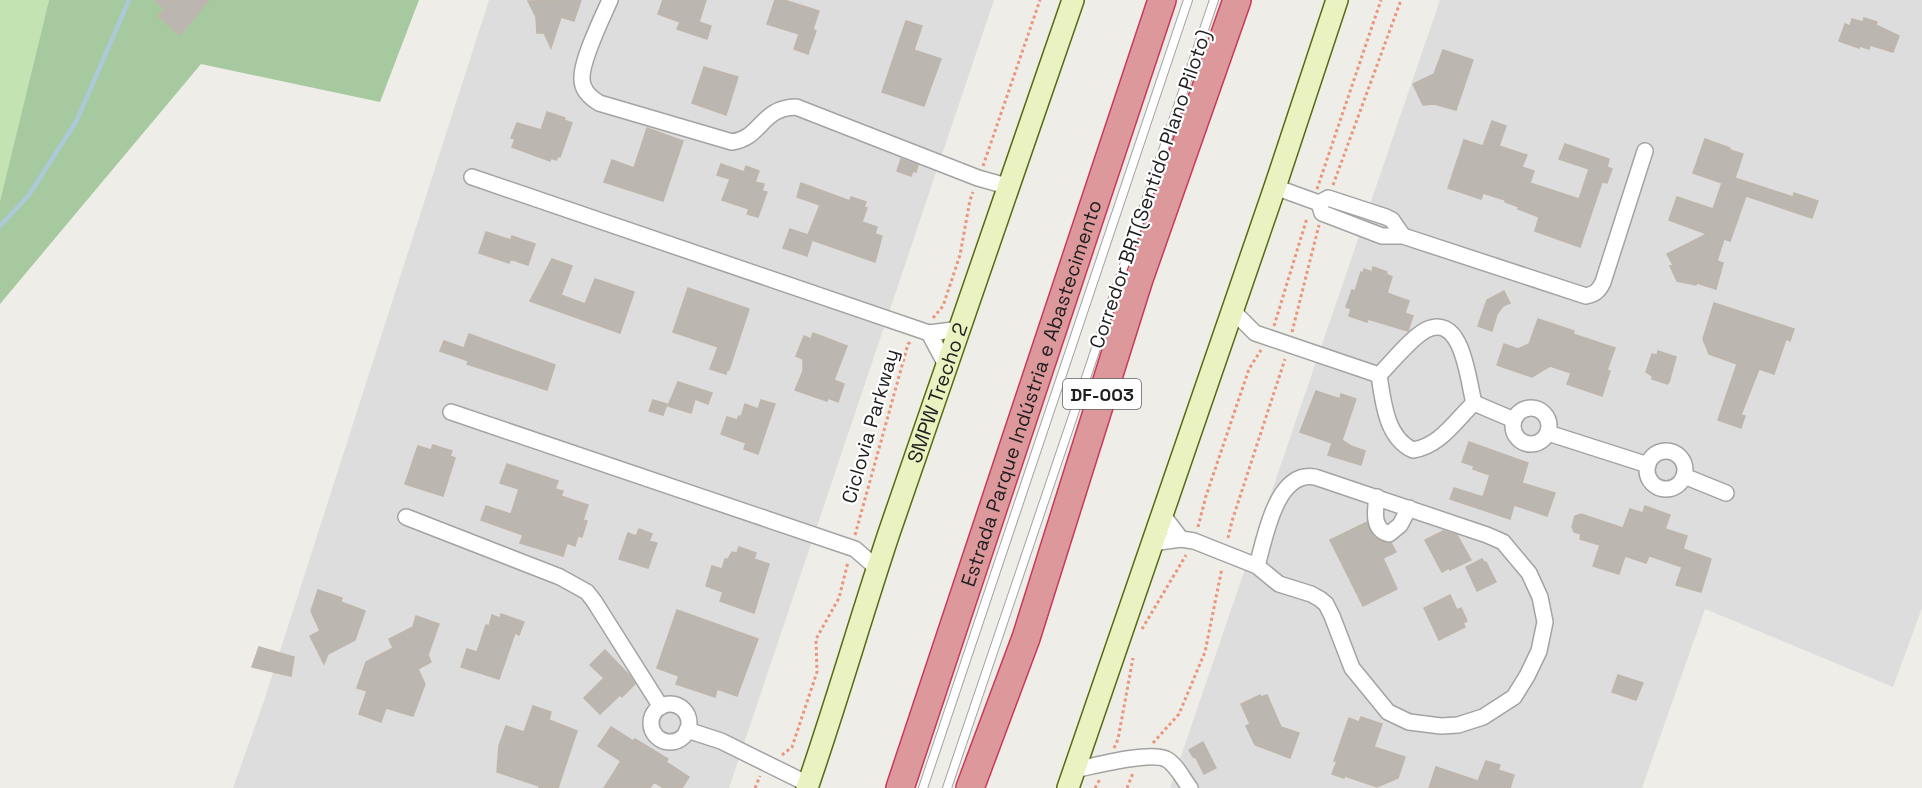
<svg xmlns="http://www.w3.org/2000/svg" width="1922" height="788" font-family="'Space Grotesk',sans-serif">
	<rect width="100%" height="100%" fill="#efede7"/>
	<g fill="#ddd">
		<polygon points="489,0 994,0 729,788 233,788 264,701"/>
		<polygon points="1440,0 1922,0 1922,608 1893,687 1705,609 1642,788 1170,788"/>
	</g>
	<polygon fill="#c4e3b3" points="0,0 49,0 0,201"/>
	<polygon fill="#a7c9a0" points="49,0 419,0 380,102 201,64 0,304 0,201"/>
	<g fill="none" stroke-linecap="round" stroke-linejoin="round">
		<polyline stroke="#adc8d7" stroke-width="4.5" points="0,226 29,195 77,120 129,0"/>
	</g>
	<g fill="#bcb6b0" stroke="#bfb6ab" stroke-width="1.5">
		<polygon points="154,0 209,0 180,35 158,16 165,9"/>
		<polygon points="581,0 574,21 561,17 551,48 544,33 537,33 536,17 528,1"/>
		<polygon points="663,0 706,0 699,22 711,26 707,39 677,29 680,22 658,14"/>
		<polygon points="775,0 784,0 819,11 813,29 816,31 808,54 794,49 799,34 767,24"/>
		<polygon points="1864,18 1877,22 1876,25 1899,36 1893,52 1870,45 1869,49 1860,46 1859,48 1839,41 1845,24 1850,26 1852,19 1863,22"/>
		<polygon points="906,21 922,26 914,50 941,59 924,106 882,92"/>
		<polygon points="1443,50 1473,60 1456,110 1434,104 1423,105 1413,84 1434,74"/>
		<polygon points="704,67 738,77 726,115 692,103"/>
		<polygon points="547,112 565,118 564,120 572,123 560,157 558,156 556,160 551,158 550,161 512,147 515,139 511,138 517,123 541,130"/>
		<polygon points="1492,121 1506,126 1499,146 1527,155 1522,167 1534,171 1530,183 1579,199 1589,169 1559,159 1565,144 1609,159 1607,167 1612,169 1607,183 1602,182 1580,247 1535,231 1539,217 1518,209 1519,207 1505,202 1505,200 1483,193 1481,199 1448,188 1464,140 1483,146"/>
		<polygon points="647,128 683,141 663,201 604,182 612,160 634,168"/>
		<polygon points="1705,139 1730,148 1730,150 1743,154 1735,178 1793,197 1794,193 1818,201 1812,218 1746,196 1730,241 1724,239 1717,261 1723,263 1716,289 1697,283 1696,285 1677,281 1670,266 1673,265 1667,254 1707,234 1669,220 1677,197 1713,209 1722,183 1693,173"/>
		<polygon points="901,159 918,165 916,172 913,171 911,176 897,171"/>
		<polygon points="721,164 744,172 746,166 759,171 755,182 764,184 762,191 767,192 758,217 747,214 749,209 722,200 730,179 717,175"/>
		<polygon points="801,183 850,201 851,197 866,202 864,207 867,208 862,222 877,227 875,234 882,236 875,262 812,240 807,256 783,248 790,229 808,235 820,205 797,197"/>
		<polygon points="486,232 511,240 512,236 535,244 528,265 510,259 509,263 479,253"/>
		<polygon points="552,259 572,266 561,295 585,304 595,279 634,292 620,333 530,301"/>
		<polygon points="1373,267 1387,272 1386,274 1392,277 1387,293 1409,301 1405,313 1413,316 1408,331 1368,319 1367,322 1349,316 1351,309 1346,307 1352,290 1355,291 1361,272 1363,273 1364,269 1372,272"/>
		<polygon points="688,288 749,309 729,370 727,370 726,374 710,369 718,347 673,332"/>
		<polygon points="1504,291 1510,303 1503,306 1497,314 1492,331 1478,326 1487,300"/>
		<polygon points="1714,303 1794,329 1790,341 1786,339 1774,374 1759,369 1741,415 1745,416 1741,428 1718,420 1737,364 1709,354 1703,339"/>
		<polygon points="1538,319 1574,331 1573,334 1615,348 1607,370 1610,371 1602,396 1567,384 1571,373 1550,366 1532,377 1497,365 1504,344 1518,349 1529,344"/>
		<polygon points="813,333 847,346 834,380 844,384 838,402 828,398 827,401 795,390 803,371 803,359 796,356 804,336 811,339"/>
		<polygon points="469,334 555,365 547,390 467,364 469,361 440,351 444,341 464,348"/>
		<polygon points="1658,351 1676,357 1669,382 1667,384 1652,379 1652,376 1646,372 1652,354 1657,355"/>
		<polygon points="678,382 712,393 708,404 695,399 691,413 668,406"/>
		<polygon points="1316,391 1340,399 1341,394 1356,399 1342,440 1351,446 1365,451 1361,465 1328,455 1332,443 1300,432"/>
		<polygon points="653,400 667,404 663,415 649,411"/>
		<polygon points="761,400 775,404 758,454 744,449 746,443 721,434 727,417 737,420 739,416 741,417 745,404 758,409"/>
		<polygon points="1469,442 1528,463 1522,483 1555,493 1547,516 1514,505 1510,519 1450,499 1454,488 1483,497 1490,475 1473,469 1474,466 1462,462"/>
		<polygon points="433,445 452,451 450,456 455,458 443,496 405,484 418,446 431,450"/>
		<polygon points="507,464 558,481 555,489 563,491 561,496 588,505 583,520 587,521 582,537 578,536 575,546 567,543 563,556 520,543 523,535 481,520 486,506 511,514 519,489 500,483"/>
		<polygon points="1645,506 1670,515 1665,529 1687,536 1683,549 1711,559 1701,592 1676,585 1682,567 1653,557 1649,556 1646,563 1625,556 1619,574 1593,566 1600,545 1580,539 1581,534 1574,532 1572,527 1575,516 1581,514 1623,528 1630,509 1643,513"/>
		<polygon points="1367,522 1373,536 1380,541 1391,543 1396,552 1383,558 1397,589 1363,606 1330,540"/>
		<polygon points="639,529 652,534 649,541 657,543 648,568 619,559 628,533 636,536"/>
		<polygon points="1443,531 1457,535 1471,560 1450,570 1449,568 1442,572 1425,540"/>
		<polygon points="739,547 756,553 754,559 769,564 754,613 720,601 723,592 706,586 712,566 722,569 725,559 728,559 732,552 737,553"/>
		<polygon points="1482,559 1484,562 1486,562 1496,582 1477,591 1466,567"/>
		<polygon points="318,590 342,598 341,602 365,611 355,640 328,654 324,664 310,636 320,631 311,611"/>
		<polygon points="1450,595 1457,610 1461,608 1467,621 1463,623 1465,627 1439,640 1424,608"/>
		<polygon points="677,610 758,639 737,696 717,689 715,697 676,684 679,676 657,668"/>
		<polygon points="501,614 524,622 519,635 515,633 499,679 461,667 467,649 477,652 486,625 489,626 492,615 500,618"/>
		<polygon points="416,616 439,624 428,655 431,662 418,669 425,684 413,716 386,708 381,722 359,714 367,691 357,688 366,662 393,648 389,639 413,627"/>
		<polygon points="259,647 294,657 291,676 252,667"/>
		<polygon points="605,650 629,675 635,684 622,697 620,695 600,714 584,698 604,678 590,665"/>
		<polygon points="1618,675 1643,683 1636,700 1612,692"/>
		<polygon points="1260,695 1261,697 1267,695 1281,727 1299,733 1290,758 1255,745 1246,726 1250,724 1241,704"/>
		<polygon points="533,706 551,712 549,720 577,731 558,788 539,788 539,786 497,772 499,746 506,726 524,732"/>
		<polygon points="1361,717 1382,724 1374,747 1405,757 1398,778 1377,787 1345,776 1344,778 1332,774 1337,761 1334,761 1349,718 1359,722"/>
		<polygon points="611,727 633,741 635,739 668,759 666,762 689,777 682,788 664,788 654,782 650,788 604,788 621,761 598,746"/>
		<polygon points="1203,742 1216,768 1204,774 1196,758 1193,757 1189,750"/>
		<polygon points="1486,761 1500,765 1498,770 1514,775 1510,788 1429,788 1436,767 1478,781"/>
	</g>
	<g fill="none" stroke-linecap="round" stroke-linejoin="round">
		<g stroke="#a3a3a3" stroke-width="10">
			<g id="lane">
				<polyline points="923,788 1188,0"/>
				<polyline points="947,788 1214,0"/>
			</g>
		</g>
		<g stroke="#a3a3a3" stroke-width="18">
			<g id="street">
				<path d="M610,0C602,18 582,59 582,77C581,89 589,97 599,103L732,142C763,137 760,108 796,107L978,178L1010,187"/>
				<polyline points="472,177 929,333 961,329"/>
				<polyline points="1275,187 1319,203 1328,198 1386,217 1392,220 1403,236"/>
				<path d="M1319,203L1322,213L1382,236H1403L1586,296C1595,294 1599,291 1603,282L1645,151"/>
				<polyline points="1232,310 1255,333 1379,375"/>
				<polyline points="929,333 946,365"/>
				<path d="M1379,375C1391,363 1412,337 1426,330C1463,312 1468,381 1474,403"/>
				<path d="M1379,375C1383,401 1386,438 1413,450C1440,446 1455,421 1474,403"/>
				<polyline points="1474,403 1514,420"/>
				<circle cx="1531" cy="426" r="18"/>
				<polyline points="451,412 855,549 878,569"/>
				<polyline points="1548,433 1648,465"/>
				<circle cx="1666" cy="470" r="19"/>
				<polyline points="1684,476 1726,493"/>
				<path d="M1377,497C1375,511 1372,530 1389,534L1400,525L1409,508"/>
				<polyline points="1162,514 1181,539"/>
				<polyline points="406,517 560,577 587,592 594,601 661,707"/>
				<path d="M1152,543L1181,539L1194,541L1257,566L1279,584L1311,594L1320,599L1326,604L1332,616L1352,668L1388,712L1409,722L1441,726L1458,725L1483,717L1514,697L1527,676L1539,651L1545,622L1540,597L1529,573L1513,554L1503,542L1487,535L1315,477C1276,470 1265,538 1257,566"/>
				<circle cx="670" cy="723" r="19"/>
				<polyline points="687,730 721,741 808,784"/>
				<path d="M1074,770C1094,766 1149,751 1166,759C1176,764 1183,779 1190,788"/>
			</g>
		</g>
		<g stroke="#566b12" stroke-width="24">
			<g id="secondary">
				<path id="s1" d="M807,788C836,704 861,617 889,533C950,355 1013,178 1073,0"/>
				<polyline points="1068,788 1275,187 1337,0"/>
			</g>
		</g>
		<g stroke="#c73a59" stroke-width="30">
			<g id="highway">
				<path id="s2" d="M900,788L1162,0"/>
				<polyline points="970,788 1026,638 1139,279 1237,0"/>
			</g>
		</g>
		<g stroke="#ea967d" stroke-width="3" stroke-dasharray="3 3" stroke-linecap="butt">
			<polyline points="983,166 1040,0"/>
			<polyline points="1333,185 1401,0"/>
			<polyline points="1317,189 1381,0"/>
			<polyline points="933,318 943,306 960,255 970,200 973,192"/>
			<polyline points="1274,326 1307,218"/>
			<polyline points="1292,332 1319,225"/>
			<polyline points="1198,527 1206,496 1249,369 1261,350"/>
			<polyline points="855,535 908,344 912,341"/>
			<polyline points="1228,538 1232,521 1285,359"/>
			<polyline points="1142,629 1186,555"/>
			<polyline points="1153,743 1179,714 1205,652 1222,568"/>
			<polyline points="1114,748 1118,739 1133,658"/>
			<polyline points="782,755 792,747 817,672 816,639 839,598 848,562"/>
			<polyline points="755,788 760,776"/>
			<polyline points="1095,788 1100,779"/>
			<polyline points="1127,788 1133,773"/>
		</g>
		<use href="#lane" stroke="#fff" stroke-width="8"/>
		<use href="#street" stroke="#fff" stroke-width="15"/>
		<use href="#secondary" stroke="#eaf2c1" stroke-width="21"/>
		<use href="#highway" stroke="#dd989c" stroke-width="27"/>
	</g>
	<g text-anchor="middle" dominant-baseline="central" stroke-width="4.5" stroke-linejoin="round" paint-order="stroke">
		<rect fill="#fff" stroke="#626262" stroke-width="1.5" x="1063" y="379" width="78" height="30" rx="4.5"/>
		<g font-size="18" font-weight="bold" fill="#1f1f1f">
			<text x="1102" y="394">DF-003</text>
		</g>
		<g font-size="20" fill="#1f1f1f" stroke="#fff">
			<text transform="translate(1150 189) rotate(-71)">Corredor BRT(Sentido Plano Piloto)</text>
			<text stroke="none"><textPath href="#s1" startOffset="416">SMPW Trecho 2</textPath></text>
			<text stroke="none"><textPath href="#s2" startOffset="416">Estrada Parque Indústria e Abastecimento</textPath></text>
			<text transform="translate(870 426) rotate(-74)">Ciclovia Parkway</text>
		</g>
	</g>
</svg>
